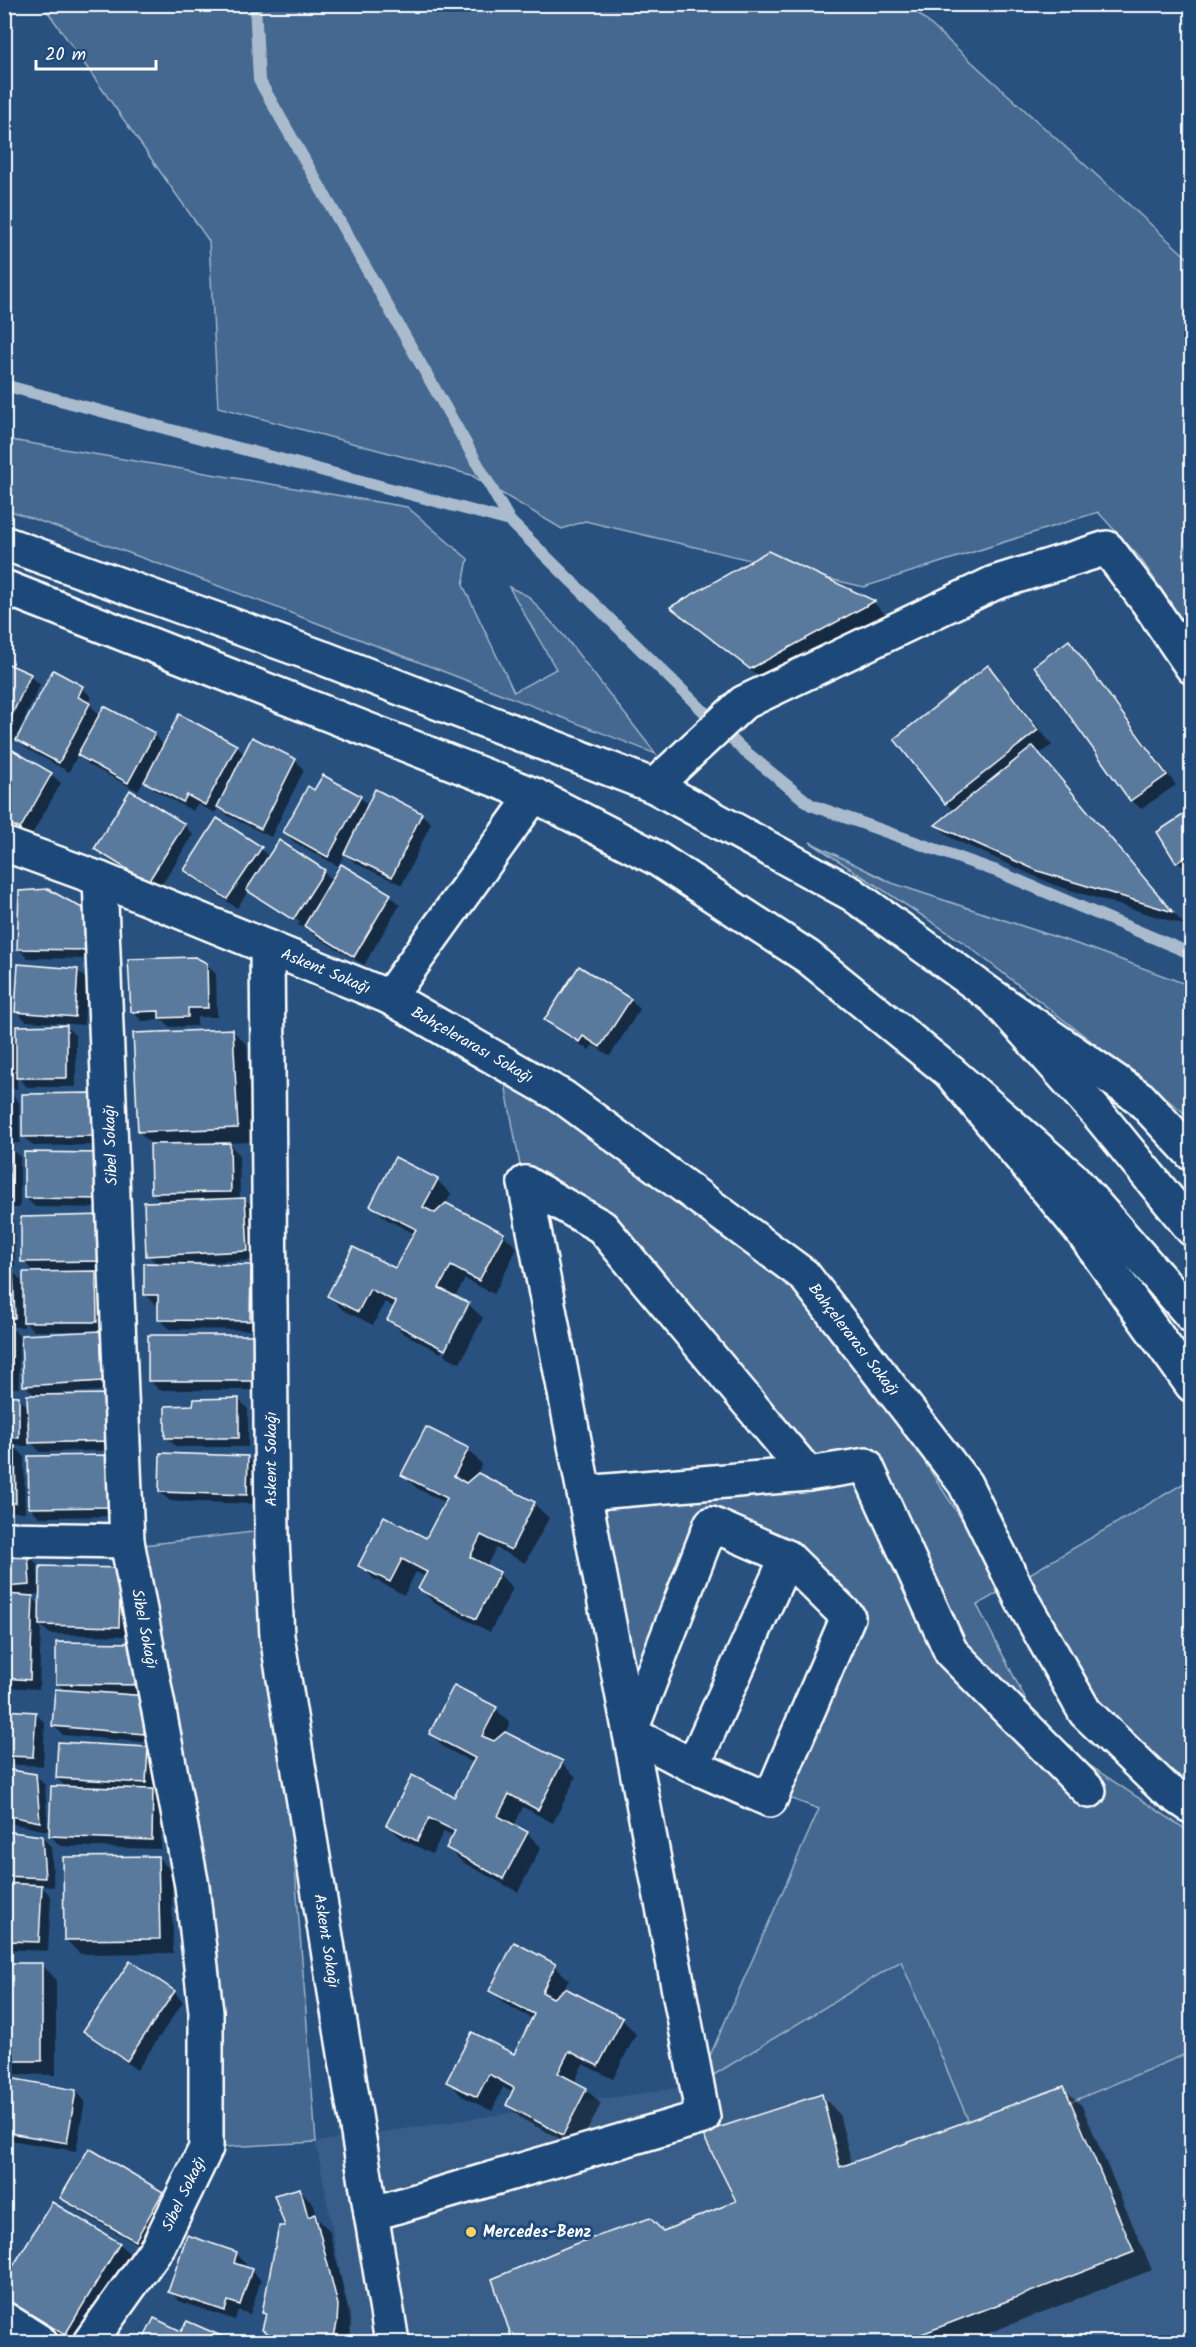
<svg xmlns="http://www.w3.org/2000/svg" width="1196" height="2347" font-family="Kalam,sans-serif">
	<rect width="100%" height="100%" fill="#28517f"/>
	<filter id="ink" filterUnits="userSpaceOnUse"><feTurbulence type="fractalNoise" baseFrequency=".0167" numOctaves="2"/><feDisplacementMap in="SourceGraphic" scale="12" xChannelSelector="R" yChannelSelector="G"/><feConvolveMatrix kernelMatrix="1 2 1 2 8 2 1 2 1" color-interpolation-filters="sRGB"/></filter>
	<g filter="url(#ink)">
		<polygon fill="#375d88" points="901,1961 977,2141 1191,2052 1191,2342 353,2342 316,2142 697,2085"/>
		<g fill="#446890" stroke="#a2b4c8" stroke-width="1.5">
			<polygon points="43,5 909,5 1191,261 1191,633 1140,558 1098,512 864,587 585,521 562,529 471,475 218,407 209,241"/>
			<path d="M5,439L407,507L468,559L463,585L514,692L556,669L509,587L528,596L565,637L656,754C440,670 224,585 5,509Z"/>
			<polygon points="810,842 892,883 1092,949 1191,986 1191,1121 1182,1111 964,943"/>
			<polygon points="500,1056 804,1275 1006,1588 1191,1479 1191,1787 1085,1712 1006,1588 977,1605 1044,1735 1191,1833 1191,2052 977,2141 901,1961 697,2085 819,1809 781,1795 848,1617 712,1527 630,1733 598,1503 807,1474 602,1227 523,1182"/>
			<polygon points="269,1530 316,2142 206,2148 135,1546"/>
		</g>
		<g fill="#0007" fill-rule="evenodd">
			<polygon points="768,553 874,603 887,616 765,682 687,621 673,607"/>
			<polygon points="1069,642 1078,651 1176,785 1141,809 1131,800"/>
			<polygon points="4,664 30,676 40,685 13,744 4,740"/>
			<polygon points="988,667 1002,681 1052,745 1039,754 1184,925 1054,885 951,838 937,825 954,811 946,803"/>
			<polygon points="53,672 82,688 92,697 89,704 100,715 154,735 165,746 236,746 245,755 295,760 304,770 271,837 228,816 219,806 215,813 197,804 193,811 156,791 144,780 138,791 89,765 78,754 69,772 27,749 18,740"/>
			<polygon points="4,747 51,774 61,783 30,838 4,823"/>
			<polygon points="315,792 360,797 369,806 421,814 431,823 402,885 355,863 345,853 338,866 294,842 285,832"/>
			<polygon points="1192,811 1192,860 1182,866 1178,862"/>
			<polygon points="184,825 193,835 158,891 106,858 96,849"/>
			<polygon points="261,849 269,857 324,872 333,881 341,866 390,895 400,905 364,965 315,936 305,925 303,928 258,899 298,925 300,922 257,895 257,898 249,890 237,908 195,879 186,870"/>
			<polygon points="48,890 96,959 28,958 19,949"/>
			<polygon points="206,964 216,974 217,1017 197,1017 197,1026 170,1027 163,1020 142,1021 132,1011"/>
			<polygon points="4,966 12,973 13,1028 4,1028"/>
			<polygon points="580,968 631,1000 640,1009 610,1056 593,1045 589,1050 556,1029 546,1020"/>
			<polygon points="77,970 87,980 84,1025 26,1021 16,1011"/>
			<polygon points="66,1027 76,1036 76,1087 27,1087 17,1076 17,1089 7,1089 19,1102 20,1143 4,1143 4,1032 17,1044"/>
			<polygon points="233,1031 247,1045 251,1142 228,1143 239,1154 240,1199 245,1199 255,1209 257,1260 190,1263 191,1265 250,1266 260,1276 259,1330 169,1329 159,1319 160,1304 155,1304 145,1294 158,1265 148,1255 163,1203 153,1193 152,1145 139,1132"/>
			<polygon points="92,1095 103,1145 33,1146 23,1136"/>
			<polygon points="4,1147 10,1147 20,1157 20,1208 4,1208"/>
			<polygon points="25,1154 110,1208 35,1207 25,1197"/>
			<polygon points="437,1180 451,1194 446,1204 503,1234 517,1248 494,1294 465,1279 455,1297 468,1304 483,1318 460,1363 444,1355 469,1307 465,1307 441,1353 403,1333 389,1319 395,1308 385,1302 373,1325 343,1310 329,1296 395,1271 415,1234 386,1219 372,1205"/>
			<polygon points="4,1210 14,1220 15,1266 4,1266"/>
			<polygon points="105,1217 115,1270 93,1270 105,1282 106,1331 98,1331 109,1342 113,1390 55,1394 55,1396 121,1450 40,1452 28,1439 28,1446 14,1446 24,1456 25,1512 4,1512 4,1397 18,1397 29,1408 36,1397 25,1385 75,1334 75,1331 34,1331 24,1321 24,1327 11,1327 19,1336 19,1388 4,1388 4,1272 13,1272 24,1283 35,1273 23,1261"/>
			<polygon points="255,1337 265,1390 159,1390 149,1380"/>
			<polygon points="238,1399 248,1409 248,1447 177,1447 167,1438 195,1407"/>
			<polygon points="468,1450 482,1464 477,1474 534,1504 549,1518 525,1563 496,1548 486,1567 499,1574 513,1588 490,1632 434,1603 420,1589 426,1577 416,1572 404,1595 374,1579 360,1565 427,1540 446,1503 418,1489 403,1475"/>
			<polygon points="112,1457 122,1516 40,1517 30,1508"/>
			<polygon points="247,1457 257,1467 256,1504 170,1501 160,1492"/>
			<path d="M28,1554L37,1564L39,1592L120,1569L128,1636L50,1634L41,1626L39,1689L4,1687V1556ZM41,1594V1606L30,1595Z"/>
			<polygon points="140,1644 149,1694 125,1694 125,1696 146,1698 153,1743 63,1735 54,1726 66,1692 57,1683"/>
			<polygon points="496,1709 510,1723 505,1733 562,1763 576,1777 553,1823 523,1807 514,1826 527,1833 541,1847 518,1892 462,1862 448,1848 454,1836 444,1831 432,1854 402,1839 388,1825 454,1799 474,1763 445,1748 431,1734"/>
			<polygon points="4,1712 35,1713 45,1723 43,1766 4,1764"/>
			<polygon points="147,1749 157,1759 155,1793 162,1801 161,1849 60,1846 51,1836 67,1788 57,1778"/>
			<polygon points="4,1771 35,1775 45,1785 48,1831 4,1822"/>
			<polygon points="4,1832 42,1837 51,1847 54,1887 41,1886 51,1896 48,1951 4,1949"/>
			<polygon points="158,1857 172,1872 173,1953 80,1954 66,1940"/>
			<polygon points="4,1964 42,1965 56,1979 56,2075 4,2074"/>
			<polygon points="555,1966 569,1980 564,1989 622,2019 636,2034 613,2079 583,2064 574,2083 587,2090 601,2104 578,2148 522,2119 507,2105 513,2093 503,2087 492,2111 462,2096 448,2081 514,2056 533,2019 505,2004 491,1990"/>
			<polygon points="174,1992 183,2002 137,2070 95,2040 85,2031"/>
			<polygon points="4,2078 76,2091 85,2101 76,2151 4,2139"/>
			<polygon points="1064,2088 1082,2106 1152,2270 965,2342 515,2342 494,2280 663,2233 738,2202 821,2095 839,2114 852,2164"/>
			<polygon points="4,2154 11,2160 4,2179"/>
			<polygon points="300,2190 314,2204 318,2219 329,2230 351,2320 350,2342 272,2342 274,2340 264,2330 267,2316 264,2312"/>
			<polygon points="162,2193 172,2203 145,2249 72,2207 62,2197"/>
			<polygon points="53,2204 119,2244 134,2258 83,2342 72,2342 13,2307 4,2298 4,2284"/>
			<polygon points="236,2254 246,2263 244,2268 251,2270 261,2280 250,2314 238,2310 235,2320 179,2301 170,2291"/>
			<polygon points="188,2323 231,2342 148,2342 145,2339 182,2333"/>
		</g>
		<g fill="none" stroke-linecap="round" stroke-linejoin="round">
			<g stroke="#aabbcd" stroke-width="12">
				<polyline points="255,4 259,80 510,521 742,749 811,805 996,871 1192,954"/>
				<polyline points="4,385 510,521"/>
			</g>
		</g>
		<g fill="#5a7a9d" stroke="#fff" stroke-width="1.5">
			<polygon points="768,551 875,601 750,669 670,607"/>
			<polygon points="1069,640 1167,775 1130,801 1034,666"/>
			<polygon points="4,662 31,674 4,732"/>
			<polygon points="988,665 1038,730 945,804 894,739"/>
			<polygon points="53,670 83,686 78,697 90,703 59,763 16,740"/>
			<polygon points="104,706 155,733 128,783 77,755"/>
			<polygon points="179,714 237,745 205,805 187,795 183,802 144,782"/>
			<polygon points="252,737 296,759 261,829 217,807"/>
			<polygon points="4,745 52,773 20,829 4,821"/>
			<polygon points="1033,746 1173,912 1038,871 935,825"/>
			<polygon points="323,775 361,796 328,857 283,832 308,786 314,790"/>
			<polygon points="375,789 422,813 392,877 344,854"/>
			<polygon points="130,790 185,824 148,882 94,849"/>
			<polygon points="1192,809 1192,853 1176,863 1157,832"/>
			<polygon points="217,818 262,847 227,899 184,870"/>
			<polygon points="279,840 325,870 293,920 246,890"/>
			<polygon points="341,864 391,894 354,957 304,926"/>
			<polygon points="48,889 89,912 87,950 17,949 19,891"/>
			<polygon points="195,957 207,963 208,1008 188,1008 188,1017 159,1018 159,1011 131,1012 128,959"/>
			<polygon points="18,964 78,969 75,1017 15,1012"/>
			<polygon points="579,966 631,999 600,1047 583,1036 579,1042 544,1020"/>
			<polygon points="67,1025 67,1078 16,1078 16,1026"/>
			<polygon points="233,1029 238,1128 138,1132 133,1033"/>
			<polygon points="4,1031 6,1031 8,1080 4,1080"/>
			<polygon points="4,1091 10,1091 11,1134 4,1134"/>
			<polygon points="93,1093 94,1136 22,1137 22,1094"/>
			<polygon points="230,1143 231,1192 151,1193 150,1144"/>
			<rect x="4" y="1145" width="7" height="54"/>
			<polygon points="24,1152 102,1153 101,1199 24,1198"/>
			<polygon points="395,1157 438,1179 423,1207 435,1213 446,1203 504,1233 479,1281 451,1266 439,1288 469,1303 445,1350 387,1320 396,1302 370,1289 358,1312 327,1296 353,1247 395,1268 416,1229 370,1206"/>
			<polygon points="245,1198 248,1251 146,1256 144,1202"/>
			<polygon points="4,1209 5,1209 6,1257 4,1257"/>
			<polygon points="106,1215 106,1261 21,1262 21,1217"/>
			<polygon points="144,1263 251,1265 250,1321 158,1320 158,1295 144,1295"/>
			<polygon points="13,1270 15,1318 4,1318 4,1271"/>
			<polygon points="96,1271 97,1322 23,1322 23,1272"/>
			<rect x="4" y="1325" width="6" height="54"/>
			<polygon points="100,1331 104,1381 23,1386 21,1335"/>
			<polygon points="148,1335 255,1335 256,1381 148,1381"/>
			<polygon points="111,1394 112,1441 29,1443 27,1395"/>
			<polygon points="4,1395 19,1396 19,1438 4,1437"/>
			<polygon points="239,1398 239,1438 165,1438 165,1406 193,1405 194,1399"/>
			<polygon points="426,1427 469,1448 454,1476 466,1483 478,1473 535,1502 511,1550 481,1535 470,1557 500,1572 476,1619 418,1589 427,1572 402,1559 390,1582 358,1566 384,1516 426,1538 447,1498 401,1475"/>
			<polygon points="4,1445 15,1445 16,1503 4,1503"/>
			<polygon points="160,1453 248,1456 247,1495 159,1492"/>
			<polygon points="113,1455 113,1507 29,1508 28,1456"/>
			<polygon points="28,1553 30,1585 4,1587 4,1554"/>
			<polygon points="40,1566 121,1568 119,1627 39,1625"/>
			<polygon points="5,1594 33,1596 30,1680 4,1678"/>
			<polygon points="56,1642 141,1643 140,1685 56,1684"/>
			<polygon points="454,1685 497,1707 482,1736 494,1741 505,1732 563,1761 538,1810 509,1794 498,1816 528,1832 503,1879 446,1848 455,1831 429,1818 417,1841 386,1825 412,1775 454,1797 475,1758 429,1734"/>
			<polygon points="55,1689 147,1696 144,1734 52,1726"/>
			<polygon points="4,1710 36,1712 33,1757 4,1756"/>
			<polygon points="58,1742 148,1747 146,1783 56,1778"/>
			<polygon points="4,1769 36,1774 40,1822 4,1815"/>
			<polygon points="51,1786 153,1789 152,1840 49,1836"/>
			<polygon points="4,1831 42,1836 45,1878 4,1876"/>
			<polygon points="158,1856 160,1939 64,1940 63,1857"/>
			<polygon points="4,1883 42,1885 39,1942 4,1941"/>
			<polygon points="514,1942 556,1964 542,1992 553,1998 565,1988 623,2018 598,2066 569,2051 558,2073 587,2088 563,2135 506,2105 514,2088 489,2074 477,2097 446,2082 472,2032 514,2054 534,2014 489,1991"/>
			<polygon points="130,1961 175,1991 127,2061 83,2031"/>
			<rect x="4" y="1963" width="38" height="98"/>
			<polygon points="4,2077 76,2090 67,2143 4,2132"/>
			<polygon points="1064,2086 1134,2252 901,2342 513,2342 492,2279 572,2245 650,2218 663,2231 736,2201 702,2133 822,2094 840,2167"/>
			<polygon points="89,2148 163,2192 135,2241 60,2198"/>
			<polygon points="300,2188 308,2217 315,2214 338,2305 337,2323 333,2342 270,2342 274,2337 262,2330 266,2314 262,2313 279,2226 285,2226 274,2195"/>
			<polygon points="52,2202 120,2243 65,2335 4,2298 4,2281"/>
			<polygon points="187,2235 237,2252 234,2263 252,2269 240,2305 228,2301 225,2311 168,2292"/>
			<polygon points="154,2318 181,2331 187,2321 235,2342 148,2342 143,2340"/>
		</g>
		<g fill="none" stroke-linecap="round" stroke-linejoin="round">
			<g stroke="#fff" stroke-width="38">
				<g id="minor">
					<polyline points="654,786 743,703 994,583 1107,548 1147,601 1192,667"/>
					<polyline points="4,844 100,879 267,947"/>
					<path id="s1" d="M389,997L563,1097L804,1275L965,1484L1023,1602L1085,1712L1163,1787L1192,1807"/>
					<polyline points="525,1183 602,1227 808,1474 584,1493"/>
					<polyline points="808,1474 866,1465 951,1652 1089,1791"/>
					<polygon points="711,1524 787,1557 848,1617 770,1800 693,1766 630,1733"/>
					<polyline points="4,1539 127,1541"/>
					<polyline points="693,1766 787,1557"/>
					<polyline points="371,2214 703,2117 525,1183"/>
					<polyline points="4,2319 40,2342"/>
					<path id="s2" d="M90,2342L159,2245L206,2148V2012L192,1886L127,1541L100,879"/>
					<path id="s3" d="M392,2342L277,1636L272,1540L267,947L389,997L534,795"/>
				</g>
			</g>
			<g stroke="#fff" stroke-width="38">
				<g id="major">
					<polyline points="4,543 323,658 654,786 852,894 995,998 1099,1115 1192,1229"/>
					<polyline points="4,587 534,795 656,858 808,957 950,1072 1072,1178 1192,1316"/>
				</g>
			</g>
			<g stroke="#fff" stroke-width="38">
				<g id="highway">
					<polyline points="995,998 1140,1098 1192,1154"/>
					<polyline points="950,1072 1081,1230 1192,1385"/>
				</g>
			</g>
			<use href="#minor" stroke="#1f4a7a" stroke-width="33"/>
			<use href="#major" stroke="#1f4a7a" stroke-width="33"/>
			<use href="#highway" stroke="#1f4a7a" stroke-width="33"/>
		</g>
	</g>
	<circle fill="#ffd166" stroke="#1f4a7a" stroke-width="2" cx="471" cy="2232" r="6"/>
	<g text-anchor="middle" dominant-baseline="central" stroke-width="6" stroke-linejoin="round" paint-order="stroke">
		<g font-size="16" fill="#fff" stroke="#1f4a7a">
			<text stroke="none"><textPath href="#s3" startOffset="1468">Askent Sokağı</textPath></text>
			<text stroke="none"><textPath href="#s1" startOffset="96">Bahçelerarası Sokağı</textPath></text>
			<text transform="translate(111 1145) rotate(-92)">Sibel Sokağı</text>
			<text stroke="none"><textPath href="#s1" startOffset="582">Bahçelerarası Sokağı</textPath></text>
			<text transform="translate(271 1459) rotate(-90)">Askent Sokağı</text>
			<text transform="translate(144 1629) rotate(79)">Sibel Sokağı</text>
			<text transform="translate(326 1941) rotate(81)">Askent Sokağı</text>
			<text stroke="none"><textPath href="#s2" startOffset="176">Sibel Sokağı</textPath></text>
		</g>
		<g font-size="16" font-weight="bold" fill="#fff" stroke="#1f4a7a" text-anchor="start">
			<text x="483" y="2232">Mercedes-Benz</text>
		</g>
	</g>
	<rect width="1196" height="2347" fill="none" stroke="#1f4a7a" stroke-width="24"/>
	<rect x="12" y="12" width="1172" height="2323" fill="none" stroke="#fff" stroke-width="2" filter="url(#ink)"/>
	<path d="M36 60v9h120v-9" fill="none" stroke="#ffffff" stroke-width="3"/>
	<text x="45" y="60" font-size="18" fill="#ffffff" stroke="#1f4a7a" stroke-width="4.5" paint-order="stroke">20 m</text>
</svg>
